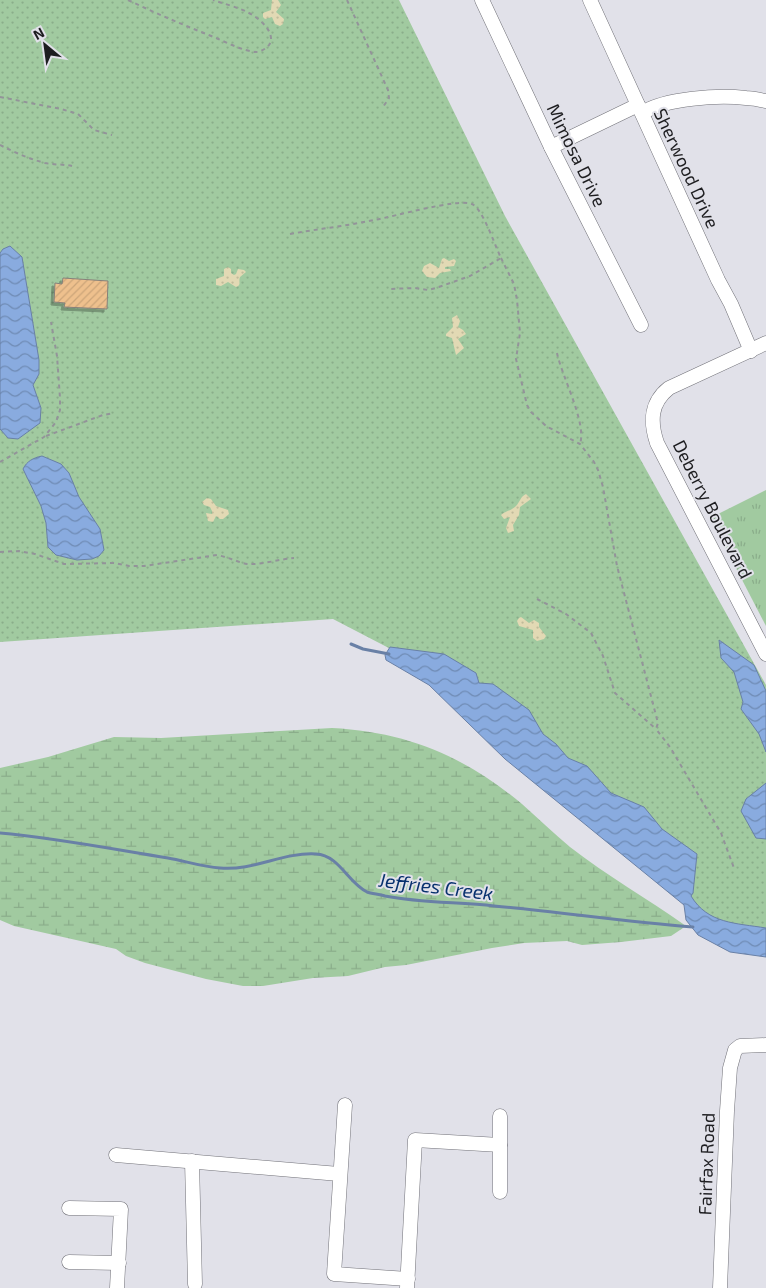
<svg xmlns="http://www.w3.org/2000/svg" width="766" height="1288" font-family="'Exo 2',sans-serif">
	<defs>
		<pattern id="grass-dots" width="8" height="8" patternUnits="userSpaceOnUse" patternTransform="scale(1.25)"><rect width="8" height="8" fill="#a1caa0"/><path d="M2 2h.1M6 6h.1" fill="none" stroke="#8aad8a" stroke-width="1.8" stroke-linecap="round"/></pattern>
		<pattern id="wetland-marsh" width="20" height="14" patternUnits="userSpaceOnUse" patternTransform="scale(1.25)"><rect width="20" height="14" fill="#a1caa0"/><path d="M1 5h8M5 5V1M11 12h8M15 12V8" fill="none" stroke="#8aad8a"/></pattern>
		<pattern id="sand-dots" width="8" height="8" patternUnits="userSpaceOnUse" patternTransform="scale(1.25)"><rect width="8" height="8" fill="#e2d9b4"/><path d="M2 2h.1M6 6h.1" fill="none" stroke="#c1ba9a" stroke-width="1.8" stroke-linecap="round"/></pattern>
		<pattern id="park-tufts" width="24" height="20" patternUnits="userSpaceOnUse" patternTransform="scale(1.25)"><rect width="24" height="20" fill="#a1caa0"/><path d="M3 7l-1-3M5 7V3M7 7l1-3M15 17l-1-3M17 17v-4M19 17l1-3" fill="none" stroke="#8aad8a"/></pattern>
		<pattern id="water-waves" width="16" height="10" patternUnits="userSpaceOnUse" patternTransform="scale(1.25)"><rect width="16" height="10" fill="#89abdf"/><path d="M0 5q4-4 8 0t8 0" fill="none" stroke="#6f8bb4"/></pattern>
		<pattern id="building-hatch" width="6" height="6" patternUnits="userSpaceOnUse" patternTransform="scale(1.25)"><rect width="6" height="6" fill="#eec08d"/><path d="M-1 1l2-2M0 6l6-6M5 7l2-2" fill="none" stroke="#cca579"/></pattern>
		<filter id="shadow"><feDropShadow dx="-3" dy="3" stdDeviation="0" flood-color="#0004"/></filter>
	</defs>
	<rect width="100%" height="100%" fill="#e1e1e9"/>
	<polygon fill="url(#grass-dots)" points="0,0 399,0 505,216 766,685 766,935 701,919 435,672 333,619 0,642"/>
	<path fill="url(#wetland-marsh)" d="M332,728C407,732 464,756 522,804C538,818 553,833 570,847C607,876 648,899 686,926L671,936L621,942L582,945L567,941L524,943L492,948L406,965L385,967L348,976L313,978L263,986H243L206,979L145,963L126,956L116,949L14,926L0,920V768L48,757L114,737L161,738Z"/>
	<g fill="url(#sand-dots)">
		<polygon points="272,0 278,0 281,5 276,12 284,19 283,24 280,26 275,24 272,17 265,19 263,17 263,13 271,10"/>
		<polygon points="444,258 449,261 454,259 456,261 454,266 445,267 445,269 450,269 451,271 440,273 435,278 427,277 422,271 424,266 430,263 439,268 442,259"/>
		<path d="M228,267L231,269V273L234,275L236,274L238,269L244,270L246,272L240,277C238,282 242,285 236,287L228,282L221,286L216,285V279L224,276V269Z"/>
		<polygon points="457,315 460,321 458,327 463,330 466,334 458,339 464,348 456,355 452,338 446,336 446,334 453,327 452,318"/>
		<path d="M526,494L531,499L520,507L519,515L513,525L514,531L508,533L506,528L510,517L504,519L501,515C505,511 511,511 516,506C520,502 520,497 526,494Z"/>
		<polygon points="207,498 211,499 216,506 228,510 229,514 223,519 220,519 216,516 213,522 208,521 206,513 212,514 212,511 210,507 204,505 202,502"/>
		<polygon points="521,617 529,623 534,620 539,623 539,627 546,636 544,639 537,641 533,638 533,630 519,626 517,621 519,618"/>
	</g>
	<polygon fill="url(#park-tufts)" points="766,490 766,626 710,518"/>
	<g fill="url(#water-waves)" stroke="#6980a6">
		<polygon points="10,246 22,257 39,360 39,374 33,385 41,408 40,423 18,439 8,438 0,429 0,253 3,249"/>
		<path d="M42,456L61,464L69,473L79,497L100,529L104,550L99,556L92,559L77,560L56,555L48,547L46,523L41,506L23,469C27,461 33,458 42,456Z"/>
		<polygon points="719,640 754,665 766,691 766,752 759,734 741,709 743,702 734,672 721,658"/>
		<path d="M390,647L444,654L476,673L479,683L493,684L529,710L543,734L556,744L568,758L587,766L611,793L644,807L662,829L697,854L693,893L691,896C708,924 736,923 766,928V957L730,952L698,935L686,920L684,905L505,759L429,685L386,660L385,655Z"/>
		<polygon points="766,783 766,839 756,838 741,811 746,799"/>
	</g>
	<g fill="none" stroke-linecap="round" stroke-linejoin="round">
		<g stroke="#6980a6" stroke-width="3">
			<polyline points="351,644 363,649 389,654"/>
			<path d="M0,833C56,838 112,849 168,858C185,861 203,867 220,868C254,871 283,852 316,854C339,855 348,883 367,892C372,894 379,894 385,896C421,903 458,902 494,906C560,912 627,922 693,927"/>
		</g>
	</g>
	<polygon fill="url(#building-hatch)" stroke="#86807a" filter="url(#shadow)" points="63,278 108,281 107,309 64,307 65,303 54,302 55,283 62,284"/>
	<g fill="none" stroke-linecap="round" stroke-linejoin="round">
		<g stroke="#717178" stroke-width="15">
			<g id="minor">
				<polyline points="482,0 551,147 641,325"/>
				<polyline points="590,0 718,280 731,304 751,351"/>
				<path d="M642,113C666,98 718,95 746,98C753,98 759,100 766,101"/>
				<polyline points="551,147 638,105"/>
				<path d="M766,343L669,388C650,403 650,422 657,443L766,654"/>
				<polyline points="345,1105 334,1274 408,1279"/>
				<polyline points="500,1145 500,1192"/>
				<polyline points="116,1155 339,1174"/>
				<polyline points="192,1161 195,1284"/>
				<polyline points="69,1208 121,1209 117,1288"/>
				<polyline points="69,1262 119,1263"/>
				<polyline points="407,1288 415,1140 500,1145 500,1116"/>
				<polyline points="720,1288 727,1111 730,1068 735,1050 740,1046 766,1045"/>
			</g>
		</g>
		<g stroke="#939399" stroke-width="2" stroke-dasharray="4 4" stroke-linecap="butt">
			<path d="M128,0C157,14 186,26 216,38C228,43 243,51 256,52C260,52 266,49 269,45C277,33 259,18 249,13C238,7 224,4 213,0"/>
			<polyline points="347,0 388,90 389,98 383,107"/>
			<polyline points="0,97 61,109 78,114 94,130 112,135"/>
			<path d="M0,145C14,152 29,159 45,163C54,165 63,164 72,166"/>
			<path d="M290,234C318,229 346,226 374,220C393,217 457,198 472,204C483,209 495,246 501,258L470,276L436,288L428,290L415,288L389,289"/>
			<polyline points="501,258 514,284 517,300 520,333 516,359 527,405 531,412 546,426 580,444 594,462 598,470 603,487 617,566 658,723 656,729 670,747 721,833 734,868"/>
			<path d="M557,353C562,377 587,423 580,444"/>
			<polyline points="46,436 103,415 114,413"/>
			<polyline points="0,462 44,437 56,422 60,410 60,398 57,356 51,322"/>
			<path d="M0,552L19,551L35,554L64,564L114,563L129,566H144L217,555C228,557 237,562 247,564C261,565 280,559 294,558"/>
			<polyline points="537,599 566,614 591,633 603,656 615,693 656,729"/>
		</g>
		<use href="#minor" stroke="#fff" stroke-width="14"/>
	</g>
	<g text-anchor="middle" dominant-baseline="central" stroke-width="4" stroke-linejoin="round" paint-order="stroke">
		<g font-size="18" fill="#1d1d20" stroke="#e1e1e9">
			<text transform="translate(577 155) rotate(64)">Mimosa Drive</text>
			<text transform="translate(687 168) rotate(65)">Sherwood Drive</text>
			<text transform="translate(713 509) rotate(63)">Deberry Boulevard</text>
			<text transform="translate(706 1164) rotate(-88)">Fairfax Road</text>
		</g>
		<g font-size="19" font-style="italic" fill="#08316e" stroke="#e1e1e9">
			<text transform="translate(436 886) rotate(7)">Jeffries Creek</text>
		</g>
	</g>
	<g transform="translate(45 45) rotate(331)" stroke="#e1e1e9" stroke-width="4" paint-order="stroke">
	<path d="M0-4L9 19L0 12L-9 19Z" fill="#1d1d20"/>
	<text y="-8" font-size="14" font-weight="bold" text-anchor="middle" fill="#1d1d20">N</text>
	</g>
</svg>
